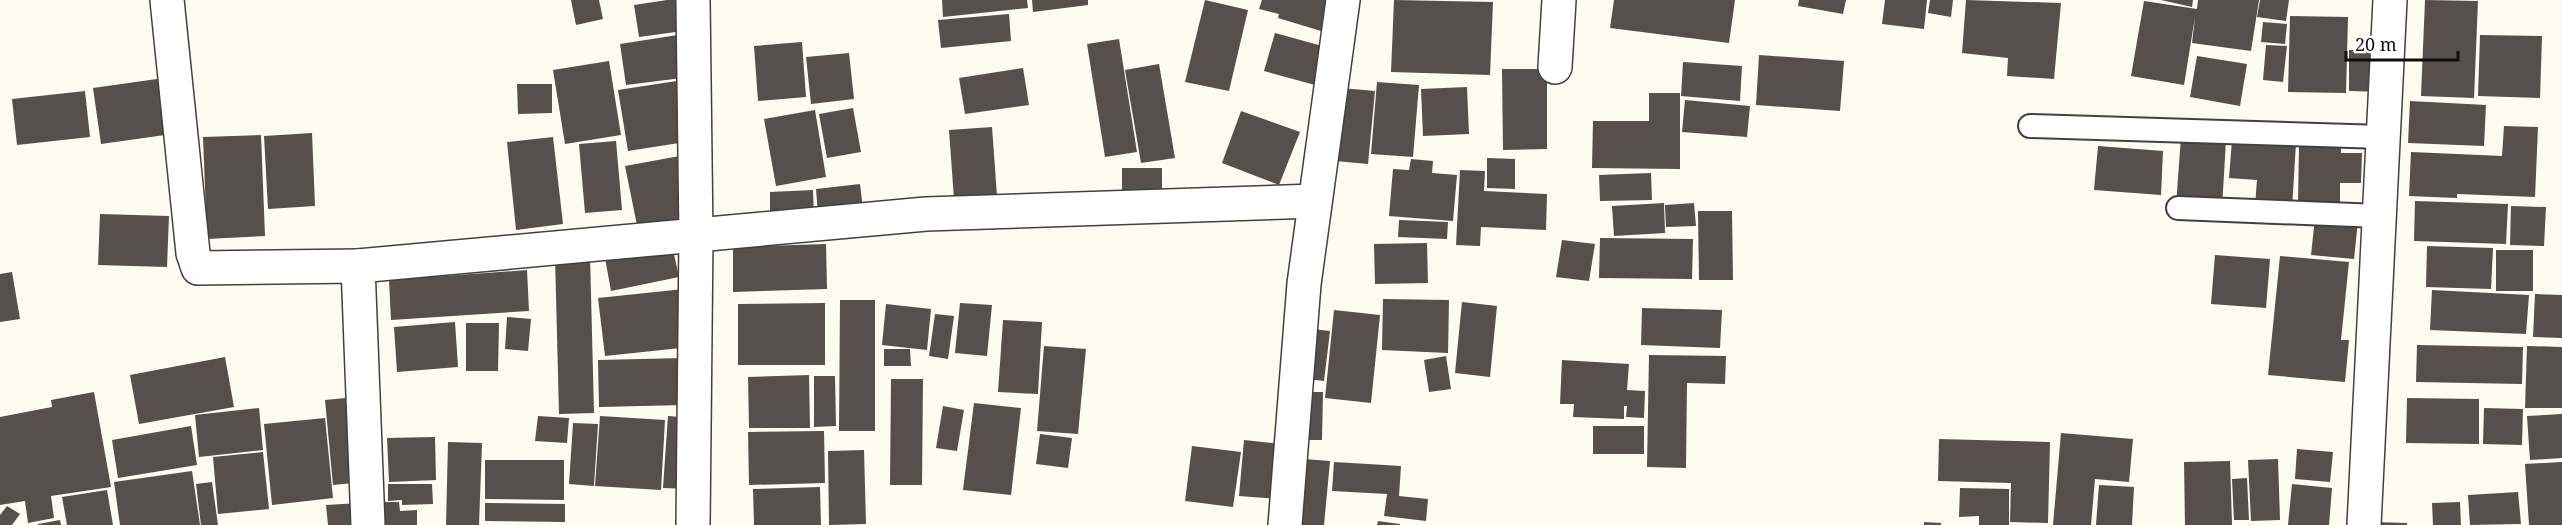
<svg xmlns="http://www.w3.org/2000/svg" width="2562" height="525" font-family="'Noto Serif',serif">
	<rect width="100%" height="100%" fill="#fefbf1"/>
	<g fill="#564f4b">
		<polygon points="571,0 599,0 603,19 576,25"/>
		<polygon points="667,0 686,0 690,30 639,37 634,5"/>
		<polygon points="942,0 1027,0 1028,8 943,17"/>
		<polygon points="1032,0 1088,0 1088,5 1033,12"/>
		<polygon points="1205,0 1248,10 1229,91 1185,82"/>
		<polygon points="1262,0 1330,0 1321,31 1278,18 1279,14 1259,9"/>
		<polygon points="1394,0 1493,2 1490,75 1391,72"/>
		<polygon points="1614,0 1735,0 1729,43 1610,28"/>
		<polygon points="1799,0 1846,0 1843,14 1798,6"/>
		<polygon points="1885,0 1927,0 1924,29 1882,24"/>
		<polygon points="1930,0 1953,0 1951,17 1928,13"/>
		<polygon points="1966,0 2061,3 2054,79 2007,76 2008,58 1962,53"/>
		<polygon points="2161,0 2193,0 2192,7"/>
		<polygon points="2198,0 2259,0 2251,51 2192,43 2195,17 2184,85 2131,76 2144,1 2197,9"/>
		<polygon points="2260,0 2289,0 2286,21 2257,17"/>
		<polygon points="2425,0 2478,1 2474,98 2421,96"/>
		<polygon points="1009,14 1011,41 941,48 938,20"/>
		<polygon points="2290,16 2348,17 2346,93 2288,92"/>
		<polygon points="2263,22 2287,24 2285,44 2261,42"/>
		<polygon points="1275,33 1326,47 1315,85 1264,71"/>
		<polygon points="684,34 690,77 626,85 620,44"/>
		<polygon points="2480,35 2542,36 2540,98 2478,96"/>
		<polygon points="1119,39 1137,152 1105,157 1087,44"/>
		<polygon points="802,42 806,97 758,101 754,46"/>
		<polygon points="2266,45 2287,46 2283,82 2263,80"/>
		<polygon points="2349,50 2383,50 2383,92 2349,91"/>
		<polygon points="849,53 854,99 811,104 806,57"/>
		<polygon points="1759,55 1844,61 1840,111 1756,105"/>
		<polygon points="2197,56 2247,64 2240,106 2190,97"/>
		<polygon points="609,61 621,135 565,144 553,70"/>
		<polygon points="1683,62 1742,66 1740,101 1681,96"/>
		<polygon points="1159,64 1175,158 1141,163 1125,70"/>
		<polygon points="1023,68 1029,105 965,114 959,78"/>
		<polygon points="1502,69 1547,69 1547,149 1503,150"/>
		<polygon points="164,78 172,134 101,144 93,88"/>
		<polygon points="683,80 692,141 628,151 618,90"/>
		<polygon points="1377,82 1419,85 1413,157 1371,154"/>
		<polygon points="517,84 552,84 552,113 518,114"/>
		<polygon points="1467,87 1469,134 1423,136 1421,89"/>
		<polygon points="1341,88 1375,91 1368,164 1335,161"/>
		<polygon points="85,91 90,137 17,145 12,99"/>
		<polygon points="1649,93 1680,93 1680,169 1592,168 1593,121 1649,121"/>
		<polygon points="1685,100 1750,106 1747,137 1682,132"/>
		<polygon points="2410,101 2486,105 2484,146 2408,143"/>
		<polygon points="853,108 861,152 827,158 819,114"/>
		<polygon points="815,110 826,177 776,186 764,119"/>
		<polygon points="1241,111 1300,132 1279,185 1222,163"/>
		<polygon points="2504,126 2538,127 2535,197 2457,194 2457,198 2409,196 2411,152 2502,156"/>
		<polygon points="992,127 997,196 954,199 949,130"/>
		<polygon points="312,133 315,206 268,209 264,136"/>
		<polygon points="261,135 265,236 207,239 203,137"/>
		<polygon points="553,137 563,224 516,230 507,142"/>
		<polygon points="2181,137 2226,140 2222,208 2176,205"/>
		<polygon points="2232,140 2296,143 2292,209 2255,206 2257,180 2229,178"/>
		<polygon points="616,141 622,210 585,213 579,144"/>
		<polygon points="2299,144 2341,144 2341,153 2362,153 2361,183 2340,183 2340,205 2298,204"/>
		<polygon points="2098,146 2163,151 2161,195 2094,190"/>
		<polygon points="685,155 699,229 640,240 625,166"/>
		<polygon points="1487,158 1515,159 1515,189 1487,188"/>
		<polygon points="1411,159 1433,161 1432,173 1457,175 1453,221 1389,216 1393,169 1409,170"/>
		<rect x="1122" y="168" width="40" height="30"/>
		<polygon points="1460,170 1485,171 1484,191 1547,194 1546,230 1481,227 1480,246 1456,245"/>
		<polygon points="1651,173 1652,200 1600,201 1599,175"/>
		<polygon points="860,184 863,209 818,214 816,189"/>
		<polygon points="813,190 814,218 770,219 770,192"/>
		<polygon points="2415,201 2508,204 2506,244 2414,241"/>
		<polygon points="1664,203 1665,233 1614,236 1612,206"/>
		<polygon points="1694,203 1696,226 1666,227 1665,205"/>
		<polygon points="2511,206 2546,207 2544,246 2510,245"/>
		<polygon points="1698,211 1732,211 1733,280 1699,280"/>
		<polygon points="100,214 169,216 167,267 98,265"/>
		<polygon points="2315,218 2358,221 2354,259 2311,255"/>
		<polygon points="1399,220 1448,222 1447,239 1398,237"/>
		<polygon points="1600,238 1693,239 1692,279 1599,278"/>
		<polygon points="1562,240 1595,244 1589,281 1556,277"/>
		<polygon points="1427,243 1428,283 1375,284 1374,244"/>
		<polygon points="826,244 827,289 733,292 733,247"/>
		<polygon points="672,245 679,277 611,291 605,258"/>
		<polygon points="2427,246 2493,248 2491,289 2426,287"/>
		<rect x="2496" y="250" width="37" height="41"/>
		<polygon points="590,255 594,413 559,414 555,256"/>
		<polygon points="2215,255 2270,259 2266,308 2211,304"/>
		<polygon points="2280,256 2349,262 2341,340 2349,340 2345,382 2268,375"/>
		<polygon points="527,270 529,311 391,320 389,280"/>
		<polygon points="12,272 20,319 0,322 0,274"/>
		<polygon points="684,289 690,347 605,356 598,298"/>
		<polygon points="2432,290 2529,295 2526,334 2430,330"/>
		<polygon points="2535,294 2562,295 2562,338 2533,337"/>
		<polygon points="1383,299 1449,300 1448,353 1382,350"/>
		<polygon points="840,300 875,300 875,431 839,431"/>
		<polygon points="1462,302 1497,306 1490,377 1455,373"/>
		<polygon points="825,303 825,365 738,365 738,304"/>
		<polygon points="960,303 992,305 987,356 955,353"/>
		<polygon points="886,304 931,309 927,350 882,345"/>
		<polygon points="1642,308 1722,310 1720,348 1641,345"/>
		<polygon points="1334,310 1380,315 1371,403 1325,398"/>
		<polygon points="935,314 954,316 948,359 929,356"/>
		<polygon points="507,317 531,319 528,351 505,349"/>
		<polygon points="1003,320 1042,322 1038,394 998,392"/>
		<polygon points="455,322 458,367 397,372 394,327"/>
		<polygon points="466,323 499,323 498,371 466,371"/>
		<polygon points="1313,329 1330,331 1324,381 1307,379"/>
		<polygon points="2417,345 2523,347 2522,384 2416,382"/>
		<polygon points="1044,346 1086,349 1078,434 1037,431"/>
		<polygon points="2527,346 2562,347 2562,408 2525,408"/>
		<polygon points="884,349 910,349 911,366 884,366"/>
		<polygon points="1649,355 1726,356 1725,384 1687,383 1686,468 1647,467"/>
		<polygon points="1446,356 1451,389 1429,392 1424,360"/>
		<polygon points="225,357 234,407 139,424 130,375"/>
		<polygon points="684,358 685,405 599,407 598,360"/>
		<polygon points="1562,360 1629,364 1627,390 1645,391 1644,418 1626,417 1627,406 1624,406 1624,419 1573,417 1574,404 1560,404"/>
		<polygon points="809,375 810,428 749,428 748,377"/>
		<polygon points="814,376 835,376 836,426 814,427"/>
		<polygon points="891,379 923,379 922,485 890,485"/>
		<polygon points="94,392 111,487 51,496 54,518 28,523 25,501 0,505 0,417 52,407 51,400"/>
		<polygon points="1305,392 1323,392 1322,440 1304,440"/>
		<polygon points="356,397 364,482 333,485 325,400"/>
		<polygon points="2407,398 2479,399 2479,444 2406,443"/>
		<polygon points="974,403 1021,408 1011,495 963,490"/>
		<polygon points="943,406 964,410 957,451 936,448"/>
		<polygon points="259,408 263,450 199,457 195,415"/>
		<polygon points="2484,408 2523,409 2522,445 2483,444"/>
		<polygon points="2562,414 2562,458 2530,460 2527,416"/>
		<polygon points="538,416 569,418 567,443 535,441"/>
		<polygon points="600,416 665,420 661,490 595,486"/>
		<polygon points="668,416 694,418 690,489 663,488"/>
		<polygon points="325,418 333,498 272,505 264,424"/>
		<polygon points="573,423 598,424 594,486 569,484"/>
		<polygon points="191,426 197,465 118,478 112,440"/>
		<rect x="1593" y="426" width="51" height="28"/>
		<polygon points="824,431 825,483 749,485 748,432"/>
		<polygon points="2061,433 2133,439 2129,482 2095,479 2091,525 2053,525"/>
		<polygon points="1040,434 1072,438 1068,468 1036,464"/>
		<polygon points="435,437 436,480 389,482 387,438"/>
		<polygon points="1939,439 2050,442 2048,523 2010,522 2011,483 1938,481"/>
		<polygon points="1244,440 1282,444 1277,499 1239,496"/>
		<polygon points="448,442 482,443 479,525 446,525"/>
		<polygon points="1192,446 1241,452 1233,507 1185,501"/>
		<polygon points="2297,449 2333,452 2330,482 2295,479"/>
		<polygon points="864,450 866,524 829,525 828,451"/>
		<polygon points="263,452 269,509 218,514 213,457"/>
		<polygon points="1304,459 1330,461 1324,525 1298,525"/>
		<polygon points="2278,459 2280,520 2251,521 2248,460"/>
		<polygon points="485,460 564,460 564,500 485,499"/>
		<polygon points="2230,461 2232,525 2185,525 2184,462"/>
		<polygon points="1334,462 1401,466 1399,496 1428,499 1426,521 1384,516 1387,494 1332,491"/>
		<polygon points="2562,462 2562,525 2529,525 2525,464"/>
		<polygon points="192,471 200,525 120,525 114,482"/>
		<polygon points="2247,478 2249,520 2234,520 2232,479"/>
		<polygon points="212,482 218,525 201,525 196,484"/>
		<polygon points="388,484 432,484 433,504 402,505 402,500 388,501"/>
		<polygon points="2292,484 2332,488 2329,525 2288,525"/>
		<polygon points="2099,485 2134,487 2132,525 2096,525"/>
		<polygon points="820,487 821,525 754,525 753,489"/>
		<polygon points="1960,488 2009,489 2009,525 1979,525 1979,516 1959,517"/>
		<polygon points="107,490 113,525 67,525 62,497"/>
		<polygon points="2518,492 2521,524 2470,525 2468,495"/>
		<polygon points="383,502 399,502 400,511 417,510 417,525 383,525"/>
		<polygon points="2460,502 2461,525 2433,525 2432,503"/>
		<polygon points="360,503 361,525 328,525 326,505"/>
		<polygon points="485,503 565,504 565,522 485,521"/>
		<polygon points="7,506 20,514 12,525 0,525 0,515"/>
		<polygon points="60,520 61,525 38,525 38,524"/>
		<polygon points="1378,521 1400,524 1400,525 1377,525"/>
		<polygon points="1924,522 1941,523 1941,525 1924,525"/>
		<polygon points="2374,522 2407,523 2407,525 2374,525"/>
	</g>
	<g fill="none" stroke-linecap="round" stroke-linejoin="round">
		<g stroke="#414141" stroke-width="26">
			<g id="lane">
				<polyline points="2030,126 2383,137"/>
				<polyline points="2178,208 2379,216"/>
			</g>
		</g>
		<g stroke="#414141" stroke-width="36">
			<g id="street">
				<polyline points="167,0 193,253 198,268 358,266"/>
				<polyline points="693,0 696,236 693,525"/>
				<polyline points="1555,67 1559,0"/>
				<polyline points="368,525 358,266 926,214 1315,201"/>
				<polyline points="1285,525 1304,284 1343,0"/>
				<polyline points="2364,525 2390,0"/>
			</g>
		</g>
		<use href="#lane" stroke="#fff" stroke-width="22"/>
		<use href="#street" stroke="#fff" stroke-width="33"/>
	</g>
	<path d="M2346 51v9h112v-9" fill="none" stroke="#0e0e0e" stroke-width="3"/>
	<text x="2355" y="51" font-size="18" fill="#0e0e0e" stroke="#ffffff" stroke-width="4.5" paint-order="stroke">20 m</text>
</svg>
